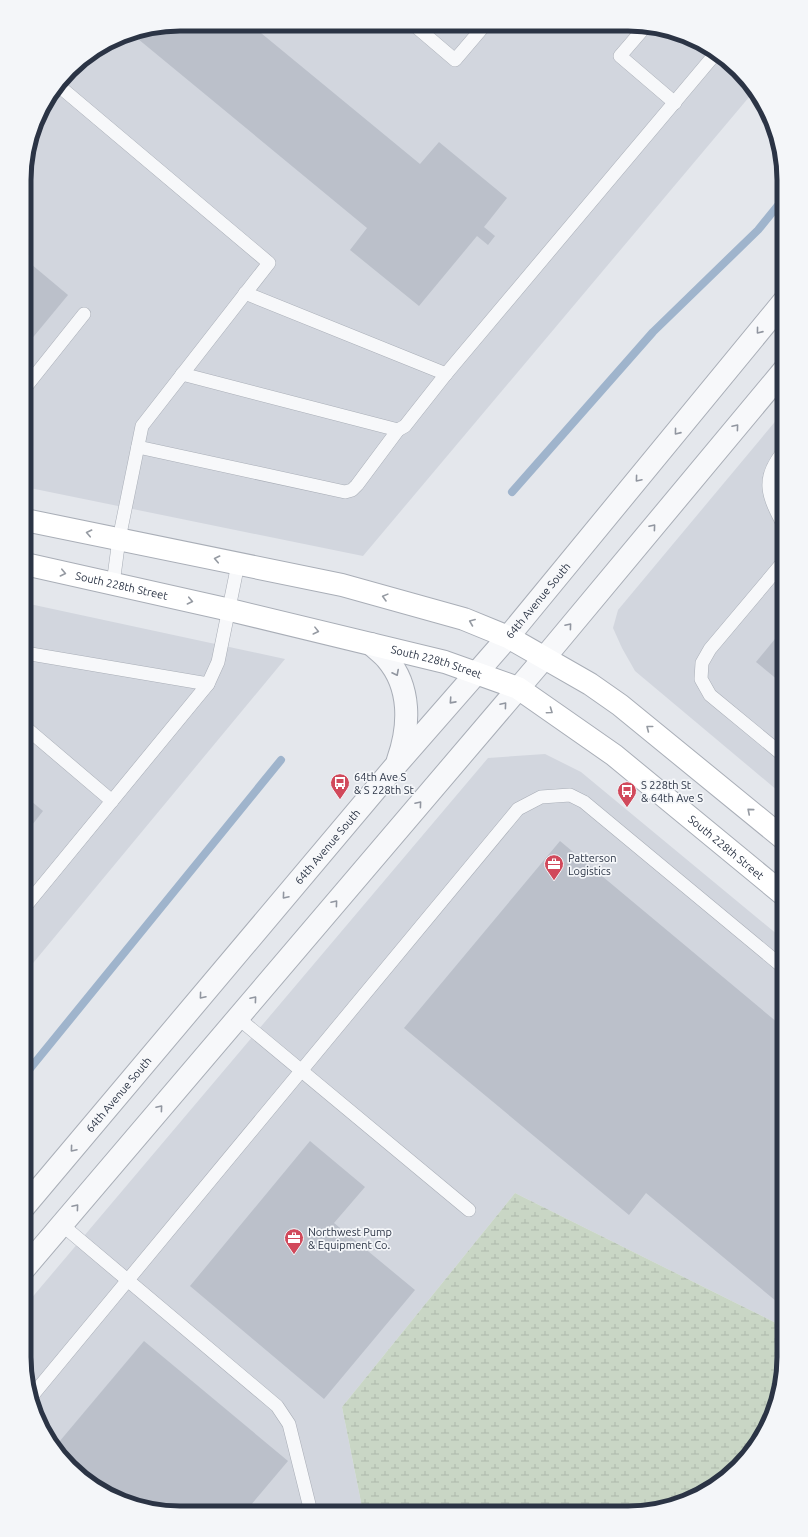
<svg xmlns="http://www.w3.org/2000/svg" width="808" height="1537" font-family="Ubuntu,sans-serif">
	<defs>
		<pattern id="wetland-marsh" width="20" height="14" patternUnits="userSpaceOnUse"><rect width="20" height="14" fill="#c9d6c5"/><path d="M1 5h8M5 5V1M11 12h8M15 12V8" fill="none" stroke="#adb8ab"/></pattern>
	</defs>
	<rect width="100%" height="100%" fill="#e4e7ec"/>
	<g fill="#d2d6de">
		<polygon points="180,24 658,27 697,40 731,63 755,90 363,556 25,487 25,160 40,111 77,63 121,36"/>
		<polygon points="784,411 784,796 635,671 622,648 613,628 618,610"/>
		<polygon points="25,603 285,659 24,974"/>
		<polygon points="545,754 581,772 784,940 784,1327 515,1193 342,1407 363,1512 160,1512 120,1501 77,1474 50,1444 32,1407 24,1357 24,1307 488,758"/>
	</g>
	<polygon fill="url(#wetland-marsh)" points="515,1193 784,1327 784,1367 772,1416 752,1452 715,1487 678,1505 628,1513 363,1512 342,1407"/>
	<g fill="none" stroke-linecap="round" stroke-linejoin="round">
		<g stroke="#9fb4cc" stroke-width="8">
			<polyline points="512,492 653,332 758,230 784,198"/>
			<polyline points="24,1076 281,760"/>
		</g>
	</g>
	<g fill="#bbc0ca">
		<polygon points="180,24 250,24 420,164 439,142 507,198 484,227 495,236 488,245 477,236 419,306 350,250 367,228 132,34"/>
		<polygon points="25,259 68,295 25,347"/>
		<polygon points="784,628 784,685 756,662"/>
		<polygon points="25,796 43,811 25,834"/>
		<polygon points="560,841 784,1028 782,1306 646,1193 629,1215 404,1028"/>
		<polygon points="310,1141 365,1187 334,1223 415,1290 324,1399 190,1286"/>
		<polygon points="144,1341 288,1461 245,1512 160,1512 120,1501 77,1474 54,1448"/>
	</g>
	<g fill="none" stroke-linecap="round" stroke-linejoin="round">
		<g stroke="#a9aeb7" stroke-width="14">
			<g id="service">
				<polyline points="414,25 455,60 484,26"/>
				<polyline points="645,27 620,56 675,103"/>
				<polyline points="59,86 269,263 142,426 119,539 113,584"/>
				<polyline points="245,293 446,374 716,53"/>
				<polyline points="182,374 398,430 405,426 446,374"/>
				<polyline points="25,388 84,314"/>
				<polyline points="138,447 345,492 352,490 357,485 398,430"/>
				<path d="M784,526C768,496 760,479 784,451"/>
				<polyline points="25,653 208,684"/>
				<polyline points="25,727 112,801"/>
				<polyline points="784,756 710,695 701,679 702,663 710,649 784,561"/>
				<polyline points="24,908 208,684 218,662 238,564"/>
				<polyline points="238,1018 469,1210"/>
				<polyline points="61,1224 277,1406 289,1424 311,1512"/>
				<polyline points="31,1397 518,809 541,797 570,795 584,802 784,968"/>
			</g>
		</g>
		<g stroke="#a9aeb7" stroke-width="24">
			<g id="tertiary">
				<path d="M371,644C376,649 382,653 387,659C411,687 410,726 398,760"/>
				<path id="s1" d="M24,1207L397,764L508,637L784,301"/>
				<polyline points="24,1269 545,657 784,370"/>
			</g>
		</g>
		<g stroke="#a9aeb7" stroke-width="24">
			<g id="secondary">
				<polyline points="25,520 342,585 464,619 508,637 590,684 620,705 784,839"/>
				<path id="s2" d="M25,564L230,610L445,662L518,688L614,755L784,895"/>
			</g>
		</g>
		<use href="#service" stroke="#f7f8fa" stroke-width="13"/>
		<use href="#tertiary" stroke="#f7f8fa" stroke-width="22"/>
		<use href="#secondary" stroke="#fff" stroke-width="22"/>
	</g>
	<defs><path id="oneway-chevron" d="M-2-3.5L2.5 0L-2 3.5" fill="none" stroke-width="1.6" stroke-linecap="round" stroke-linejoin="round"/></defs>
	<g stroke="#9196a0">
		<use href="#oneway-chevron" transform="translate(759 331) rotate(129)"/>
		<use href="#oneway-chevron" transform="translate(736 427) rotate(-50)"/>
		<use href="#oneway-chevron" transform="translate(677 432) rotate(129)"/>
		<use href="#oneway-chevron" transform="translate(638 479) rotate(130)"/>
		<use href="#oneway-chevron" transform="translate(653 527) rotate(-50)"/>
		<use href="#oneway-chevron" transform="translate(569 626) rotate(-50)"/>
		<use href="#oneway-chevron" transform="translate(396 673) rotate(63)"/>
		<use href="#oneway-chevron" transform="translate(452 701) rotate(132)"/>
		<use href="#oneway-chevron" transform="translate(504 705) rotate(-50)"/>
		<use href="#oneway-chevron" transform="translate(419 804) rotate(-50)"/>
		<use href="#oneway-chevron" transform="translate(285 896) rotate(130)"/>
		<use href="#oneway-chevron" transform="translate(335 903) rotate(-50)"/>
		<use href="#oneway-chevron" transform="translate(202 996) rotate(130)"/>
		<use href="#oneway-chevron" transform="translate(254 999) rotate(-50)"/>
		<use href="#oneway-chevron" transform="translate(160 1108) rotate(-50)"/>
		<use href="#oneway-chevron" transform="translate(73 1149) rotate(130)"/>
		<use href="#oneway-chevron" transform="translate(76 1207) rotate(-50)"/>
	</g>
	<g stroke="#959aa2">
		<use href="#oneway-chevron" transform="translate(89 533) rotate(-168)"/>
		<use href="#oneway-chevron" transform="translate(217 559) rotate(-168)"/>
		<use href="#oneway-chevron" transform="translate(63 573) rotate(13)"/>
		<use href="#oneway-chevron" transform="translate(385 597) rotate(-165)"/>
		<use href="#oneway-chevron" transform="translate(190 601) rotate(12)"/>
		<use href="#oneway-chevron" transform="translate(472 622) rotate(-158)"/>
		<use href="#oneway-chevron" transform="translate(316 631) rotate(14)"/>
		<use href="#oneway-chevron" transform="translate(550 711) rotate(35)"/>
		<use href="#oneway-chevron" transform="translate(649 728) rotate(-142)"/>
		<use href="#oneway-chevron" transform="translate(750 811) rotate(-140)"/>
	</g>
	<defs>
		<g id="bus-pin" transform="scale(1)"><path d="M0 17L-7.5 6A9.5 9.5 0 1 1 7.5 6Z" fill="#d1495b" stroke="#f4f6f9"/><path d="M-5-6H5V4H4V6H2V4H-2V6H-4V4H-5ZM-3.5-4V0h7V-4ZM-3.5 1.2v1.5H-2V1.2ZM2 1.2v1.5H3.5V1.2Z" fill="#fff"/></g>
		<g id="office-pin" transform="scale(1)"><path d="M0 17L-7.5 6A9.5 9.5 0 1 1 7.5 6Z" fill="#d1495b" stroke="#f4f6f9"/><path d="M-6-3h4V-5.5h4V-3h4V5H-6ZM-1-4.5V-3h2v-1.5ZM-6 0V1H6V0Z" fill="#fff"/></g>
	</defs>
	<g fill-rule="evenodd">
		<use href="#bus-pin" x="340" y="783"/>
		<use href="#bus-pin" x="627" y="791"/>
		<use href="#office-pin" x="554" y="864"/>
		<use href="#office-pin" x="294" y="1238"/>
	</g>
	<g text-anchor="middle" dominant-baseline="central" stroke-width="3.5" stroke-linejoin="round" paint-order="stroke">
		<g font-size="11" fill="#2b3445" stroke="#f4f6f9">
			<text stroke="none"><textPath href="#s2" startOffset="99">South 228th Street</textPath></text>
			<text stroke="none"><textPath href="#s1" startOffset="795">64th Avenue South</textPath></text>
			<text stroke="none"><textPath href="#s2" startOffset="423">South 228th Street</textPath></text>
			<text stroke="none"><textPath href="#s1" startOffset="471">64th Avenue South</textPath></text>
			<text stroke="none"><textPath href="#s2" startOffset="771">South 228th Street</textPath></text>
			<text stroke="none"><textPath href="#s1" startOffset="147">64th Avenue South</textPath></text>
		</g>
		<g font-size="11" fill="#2b3445" stroke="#f4f6f9" text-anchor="start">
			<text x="354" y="777">64th Ave S<tspan x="354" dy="13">&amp; S 228th St</tspan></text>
			<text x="641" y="785">S 228th St<tspan x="641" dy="13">&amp; 64th Ave S</tspan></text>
			<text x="568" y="858">Patterson<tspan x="568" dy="13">Logistics</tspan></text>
			<text x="308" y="1232">Northwest Pump<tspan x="308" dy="13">&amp; Equipment Co.</tspan></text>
		</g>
	</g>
	<path d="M0 0H808V1537H0ZM180 31H628A149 149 0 0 1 777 180V1357A149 149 0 0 1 628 1506H180A149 149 0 0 1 31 1357V180A149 149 0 0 1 180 31Z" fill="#f4f6f9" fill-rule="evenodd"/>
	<path fill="none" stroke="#2b3445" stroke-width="5" d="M180 31H628A149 149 0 0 1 777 180V1357A149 149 0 0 1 628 1506H180A149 149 0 0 1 31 1357V180A149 149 0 0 1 180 31Z"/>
</svg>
